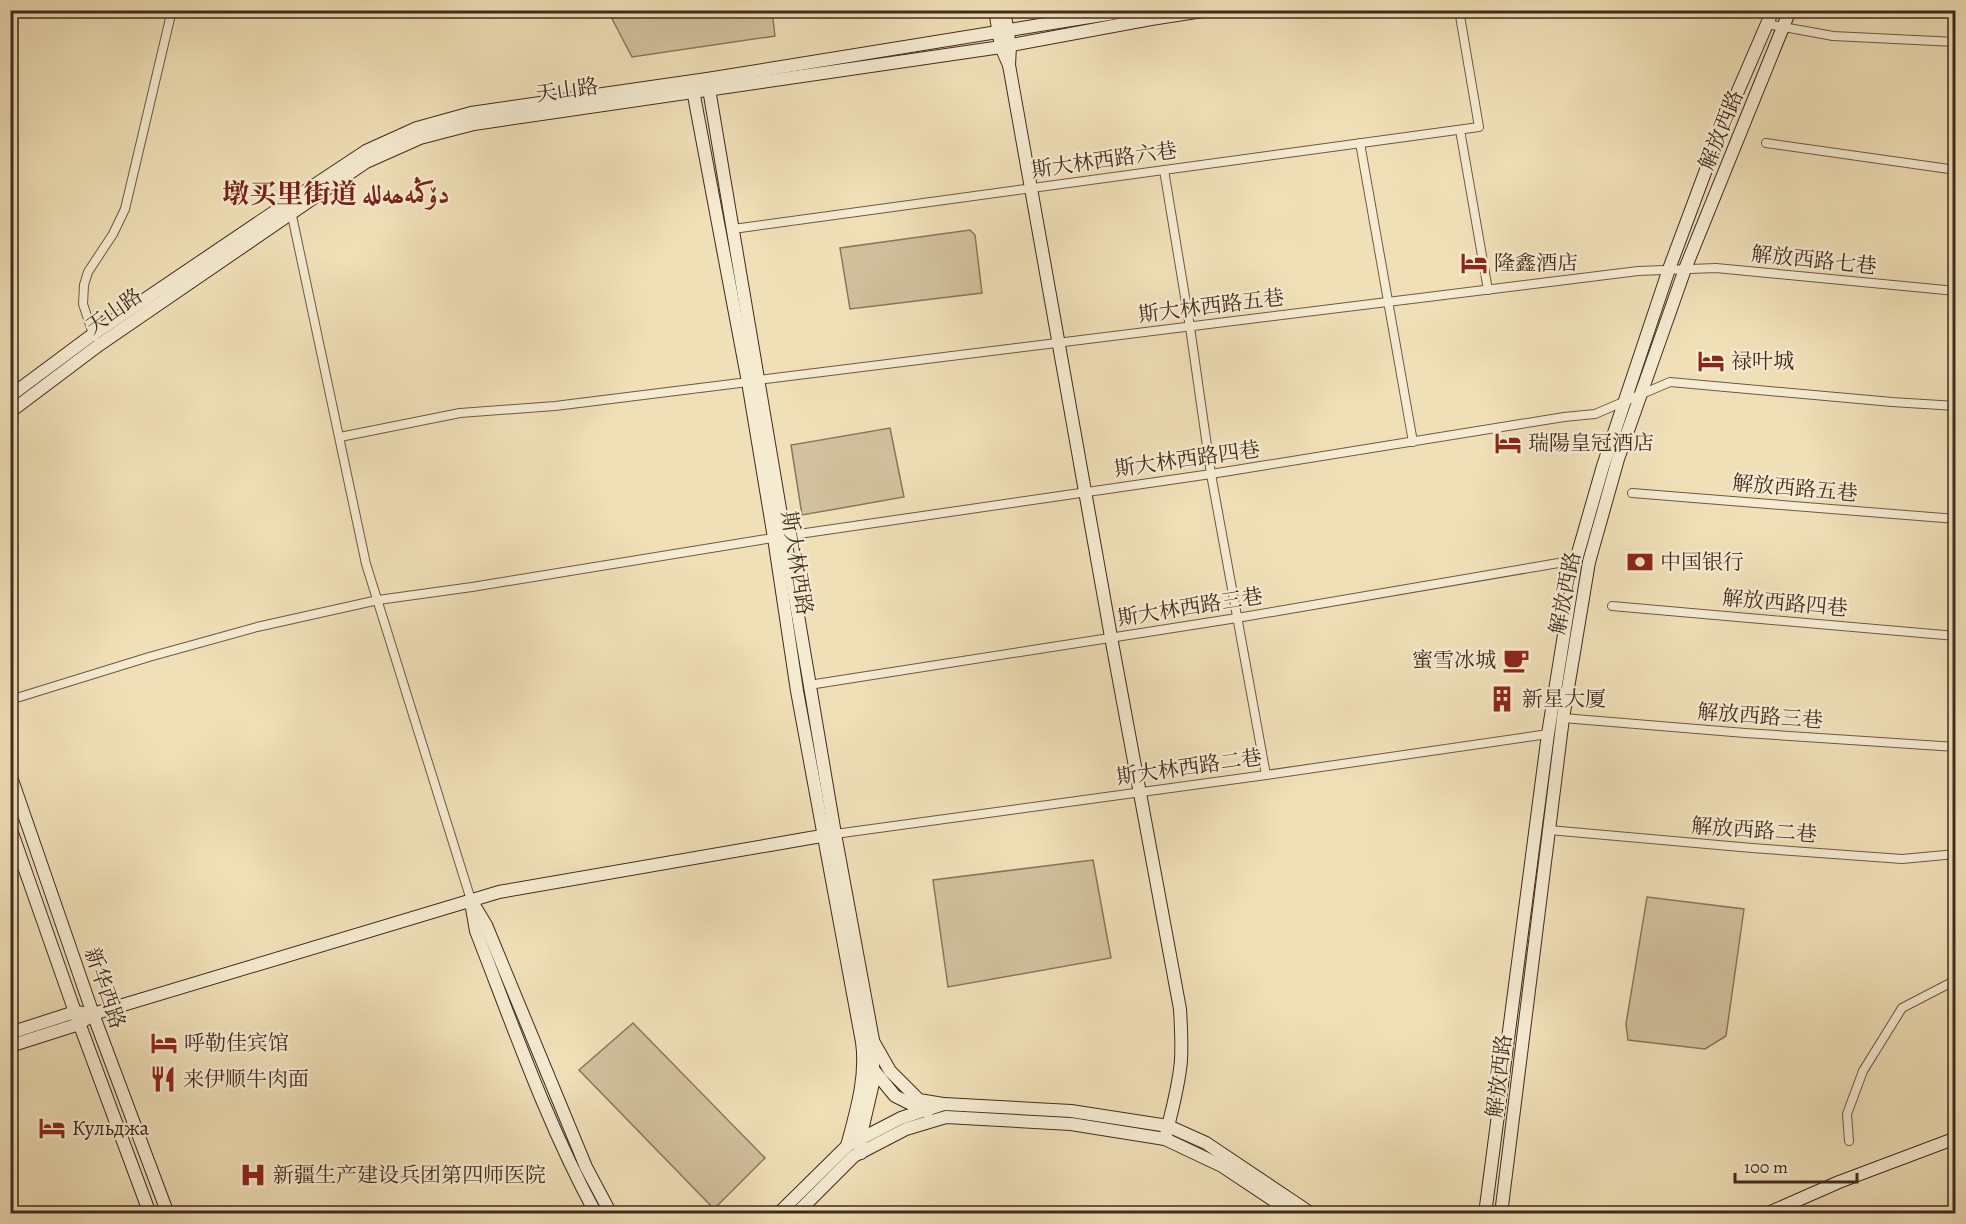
<svg xmlns="http://www.w3.org/2000/svg" width="1966" height="1224" font-family="Alegreya,Amiri,'Noto Serif SC',serif">
	<rect width="100%" height="100%" fill="#f0e0b8"/>
	<filter id="stains"><feTurbulence type="fractalNoise" baseFrequency=".00333" numOctaves="4"/><feColorMatrix values="0 0 0 0 .2 0 0 0 0 .09 0 0 0 0 .02 0 0 0 .5 -.17"/></filter>
	<radialGradient id="worn" r=".72"><stop offset=".6" stop-color="#630" stop-opacity="0"/><stop offset="1" stop-color="#630" stop-opacity=".3"/></radialGradient>
	<g fill="#d2c19e" stroke="#8a765e" stroke-width="1.5">
		<polygon points="608,11 772,11 775,36 632,57"/>
		<polygon points="970,230 975,235 982,293 850,309 840,248"/>
		<polygon points="890,428 904,497 802,515 791,445"/>
		<polygon points="1093,860 1111,958 948,987 933,880"/>
		<polygon points="1647,897 1744,909 1726,1036 1705,1049 1628,1040 1626,1024"/>
		<polygon points="633,1023 765,1158 714,1209 579,1070"/>
	</g>
	<g fill="none" stroke-linecap="round" stroke-linejoin="round">
		<g stroke="#6e5844" stroke-width="10">
			<g id="street">
				<polyline points="1767,24 1833,36 1956,42"/>
				<polyline points="1460,130 1488,290"/>
				<polyline points="1360,143 1413,442"/>
				<polyline points="1766,143 1956,170"/>
				<polyline points="1164,170 1190,327 1211,474 1266,775"/>
				<polyline points="291,211 366,564 471,900"/>
				<polyline points="733,229 1479,127 1459,10"/>
				<polyline points="94,337 83,304 84,285 88,272 113,234 125,209 172,10"/>
				<polyline points="758,380 1638,271 1716,268 1956,291"/>
				<polyline points="340,437 460,413 555,406 748,382"/>
				<polyline points="1632,493 1956,519"/>
				<polyline points="1612,606 1956,636"/>
				<polyline points="809,685 1237,618 1576,560"/>
				<polyline points="10,700 149,657 257,627 378,600 472,587 785,536 1211,474 1564,417 1595,414 1670,382 1892,402 1956,406"/>
				<polyline points="1563,718 1745,733 1956,747"/>
				<polyline points="1549,830 1752,848 1902,859 1956,854"/>
				<polyline points="835,834 1266,775 1548,734"/>
				<polyline points="1849,1141 1847,1114 1863,1071 1902,1008 1956,980"/>
			</g>
		</g>
		<g stroke="#422a1e" stroke-width="14">
			<g id="secondary">
				<polyline points="995,10 1001,47 1009,65 1010,46 1004,10"/>
				<path d="M1009,65L1111,637L1180,1009C1181,1026 1182,1043 1181,1060C1179,1087 1171,1113 1165,1139"/>
				<polyline points="708,83 835,834 873,1040 873,1083 860,1139 861,1153"/>
				<path d="M692,85L748,382L774,538L797,691L862,1042C867,1077 856,1112 847,1146"/>
				<polyline points="10,396 92,335 286,204 366,151 417,128 471,113 707,79 1133,10"/>
				<polyline points="10,412 99,345 366,162 420,138 474,124 1001,47 1151,19 1209,10"/>
				<polyline points="10,774 93,1014 168,1214"/>
				<polyline points="10,827 75,1012 150,1214"/>
				<polyline points="471,900 486,925 586,1167 611,1214"/>
				<path d="M472,908L476,931C513,1026 547,1124 596,1214"/>
				<polyline points="10,1033 75,1012 83,1013"/>
				<polyline points="873,1041 890,1071 919,1100 943,1104"/>
				<polyline points="10,1046 79,1024 93,1014 499,892 833,834"/>
				<polyline points="872,1068 895,1096 927,1112"/>
				<polyline points="778,1214 847,1146 901,1118 944,1104 1071,1111 1168,1126 1206,1143 1312,1214"/>
				<polyline points="796,1214 854,1156 906,1129 946,1117 1071,1124 1165,1139 1222,1166 1294,1214"/>
				<polyline points="1485,1214 1548,734 1576,560 1603,466 1669,269 1719,135 1773,10"/>
				<polyline points="1501,1214 1563,718 1589,562 1618,459 1685,269 1790,10"/>
				<polyline points="1766,1214 1839,1182 1956,1138"/>
			</g>
		</g>
		<use href="#street" stroke="#f5ebd1" stroke-width="8"/>
		<use href="#secondary" stroke="#f5ebd1" stroke-width="12"/>
	</g>
	<defs>
		<g id="hotel-bare" transform="scale(2.07)"><path d="M-6-4.5h1.5V1H6V5H4.5V3h-9V5H-6ZM-4 0a1.8 1.8 0 1 1 3.6 0ZM.5 0V-2.5h3Q6-2.5 6 0Z" fill="#8f2418" stroke="#f5ebd1" stroke-width="2.5" paint-order="stroke"/></g>
		<g id="bank-bare" transform="scale(2.07)"><path d="M-6-4H6V4H-6ZM0-2.3a2.3 2.3 0 1 0 0 4.6a2.3 2.3 0 1 0 0-4.6Z" fill="#8f2418" stroke="#f5ebd1" stroke-width="2.5" paint-order="stroke"/></g>
		<g id="cafe-bare" transform="scale(2.07)"><path d="M-5.5-4.5H6V0H3Q3 3.5 0 3.5H-2.5Q-5.5 3.5-5.5 0ZM3-3.2v2h1.7v-2ZM-6 4.5H4V6H-6Z" fill="#8f2418" stroke="#f5ebd1" stroke-width="2.5" paint-order="stroke"/></g>
		<g id="building-bare" transform="scale(2.07)"><path d="M-4-6H4V6H1V3H-1V6H-4ZM-2.5-4.3h1.7v1.8h-1.7ZM.8-4.3h1.7v1.8H.8ZM-2.5-1h1.7V.8h-1.7ZM.8-1h1.7V.8H.8Z" fill="#8f2418" stroke="#f5ebd1" stroke-width="2.5" paint-order="stroke"/></g>
		<g id="restaurant-bare" transform="scale(2.07)"><path d="M-5-6h1v4h1v-4h1v4h1v-4h1v5L-1.5 .5V6h-2V.5L-5-1ZM5-6V6H3V1.5H1.5Q1.5-4 5-6Z" fill="#8f2418" stroke="#f5ebd1" stroke-width="2.5" paint-order="stroke"/></g>
		<g id="hospital-bare" transform="scale(2.07)"><path d="M-5-5h3v3.5h4V-5h3V5h-3V1.5h-4V5h-3Z" fill="#8f2418" stroke="#f5ebd1" stroke-width="2.5" paint-order="stroke"/></g>
	</defs>
	<g fill-rule="evenodd">
		<use href="#hotel-bare" x="1474" y="263"/>
		<use href="#hotel-bare" x="1711" y="361"/>
		<use href="#hotel-bare" x="1508" y="443"/>
		<use href="#bank-bare" x="1640" y="562"/>
		<use href="#cafe-bare" x="1516" y="660"/>
		<use href="#building-bare" x="1502" y="699"/>
		<use href="#hotel-bare" x="164" y="1043"/>
		<use href="#restaurant-bare" x="163" y="1079"/>
		<use href="#hotel-bare" x="52" y="1128"/>
		<use href="#hospital-bare" x="253" y="1175"/>
	</g>
	<g text-anchor="middle" dominant-baseline="central" stroke-width="4.5" stroke-linejoin="round" paint-order="stroke">
		<g font-size="21" fill="#422a1e" stroke="#f5ebd1">
			<text transform="translate(567 90) rotate(-8)">天山路</text>
			<text transform="translate(1721 130) rotate(-68)">解放西路</text>
			<text transform="translate(1104 160) rotate(-8)">斯大林西路六巷</text>
			<text transform="translate(1814 260) rotate(6)">解放西路七巷</text>
			<text transform="translate(1211 306) rotate(-7)">斯大林西路五巷</text>
			<text transform="translate(114 311) rotate(-35)">天山路</text>
			<text transform="translate(1187 459) rotate(-8)">斯大林西路四巷</text>
			<text transform="translate(1795 488) rotate(5)">解放西路五巷</text>
			<text transform="translate(797 563) rotate(81)">斯大林西路</text>
			<text transform="translate(1565 593) rotate(-79)">解放西路</text>
			<text transform="translate(1785 603) rotate(5)">解放西路四巷</text>
			<text transform="translate(1190 607) rotate(-9)">斯大林西路三巷</text>
			<text transform="translate(1760 716) rotate(4)">解放西路三巷</text>
			<text transform="translate(1189 767) rotate(-8)">斯大林西路二巷</text>
			<text transform="translate(1754 830) rotate(4)">解放西路二巷</text>
			<text transform="translate(105 988) rotate(71)">新华西路</text>
			<text transform="translate(1499 1076) rotate(-83)">解放西路</text>
		</g>
		<g font-size="21" fill="#422a1e" stroke="#f5ebd1" text-anchor="start">
			<text x="1494" y="263">隆鑫酒店</text>
			<text x="1731" y="361">禄叶城</text>
			<text x="1528" y="443">瑞陽皇冠酒店</text>
			<text x="1660" y="562">中国银行</text>
			<text x="1496" y="660" text-anchor="end">蜜雪冰城</text>
			<text x="1522" y="699">新星大厦</text>
			<text x="184" y="1043">呼勒佳宾馆</text>
			<text x="183" y="1079">来伊顺牛肉面</text>
			<text x="72" y="1128">Кульджа</text>
			<text x="273" y="1175">新疆生产建设兵团第四师医院</text>
		</g>
		<g font-size="27" font-weight="bold" fill="#7a1f14" stroke="#f5ebd1">
			<text x="336" y="194">墩买里街道 دۆڭمەھەللە</text>
		</g>
	</g>
	<rect width="1966" height="1224" fill="none" stroke="#f0e0b8" stroke-width="36"/>
	<rect x="12" y="12" width="1942" height="1200" fill="none" stroke="#422a1e" stroke-width="3"/>
	<rect x="18" y="18" width="1930" height="1188" fill="none" stroke="#422a1e" stroke-width="1.5"/>
	<path d="M1735 1173v9h122v-9" fill="none" stroke="#422a1e" stroke-width="3"/>
	<text x="1744" y="1173" font-size="18" fill="#422a1e" stroke="#f5ebd1" stroke-width="4.5" paint-order="stroke">100 m</text>
	<rect width="100%" height="100%" filter="url(#stains)"/>
	<rect width="100%" height="100%" fill="url(#worn)"/>
</svg>
